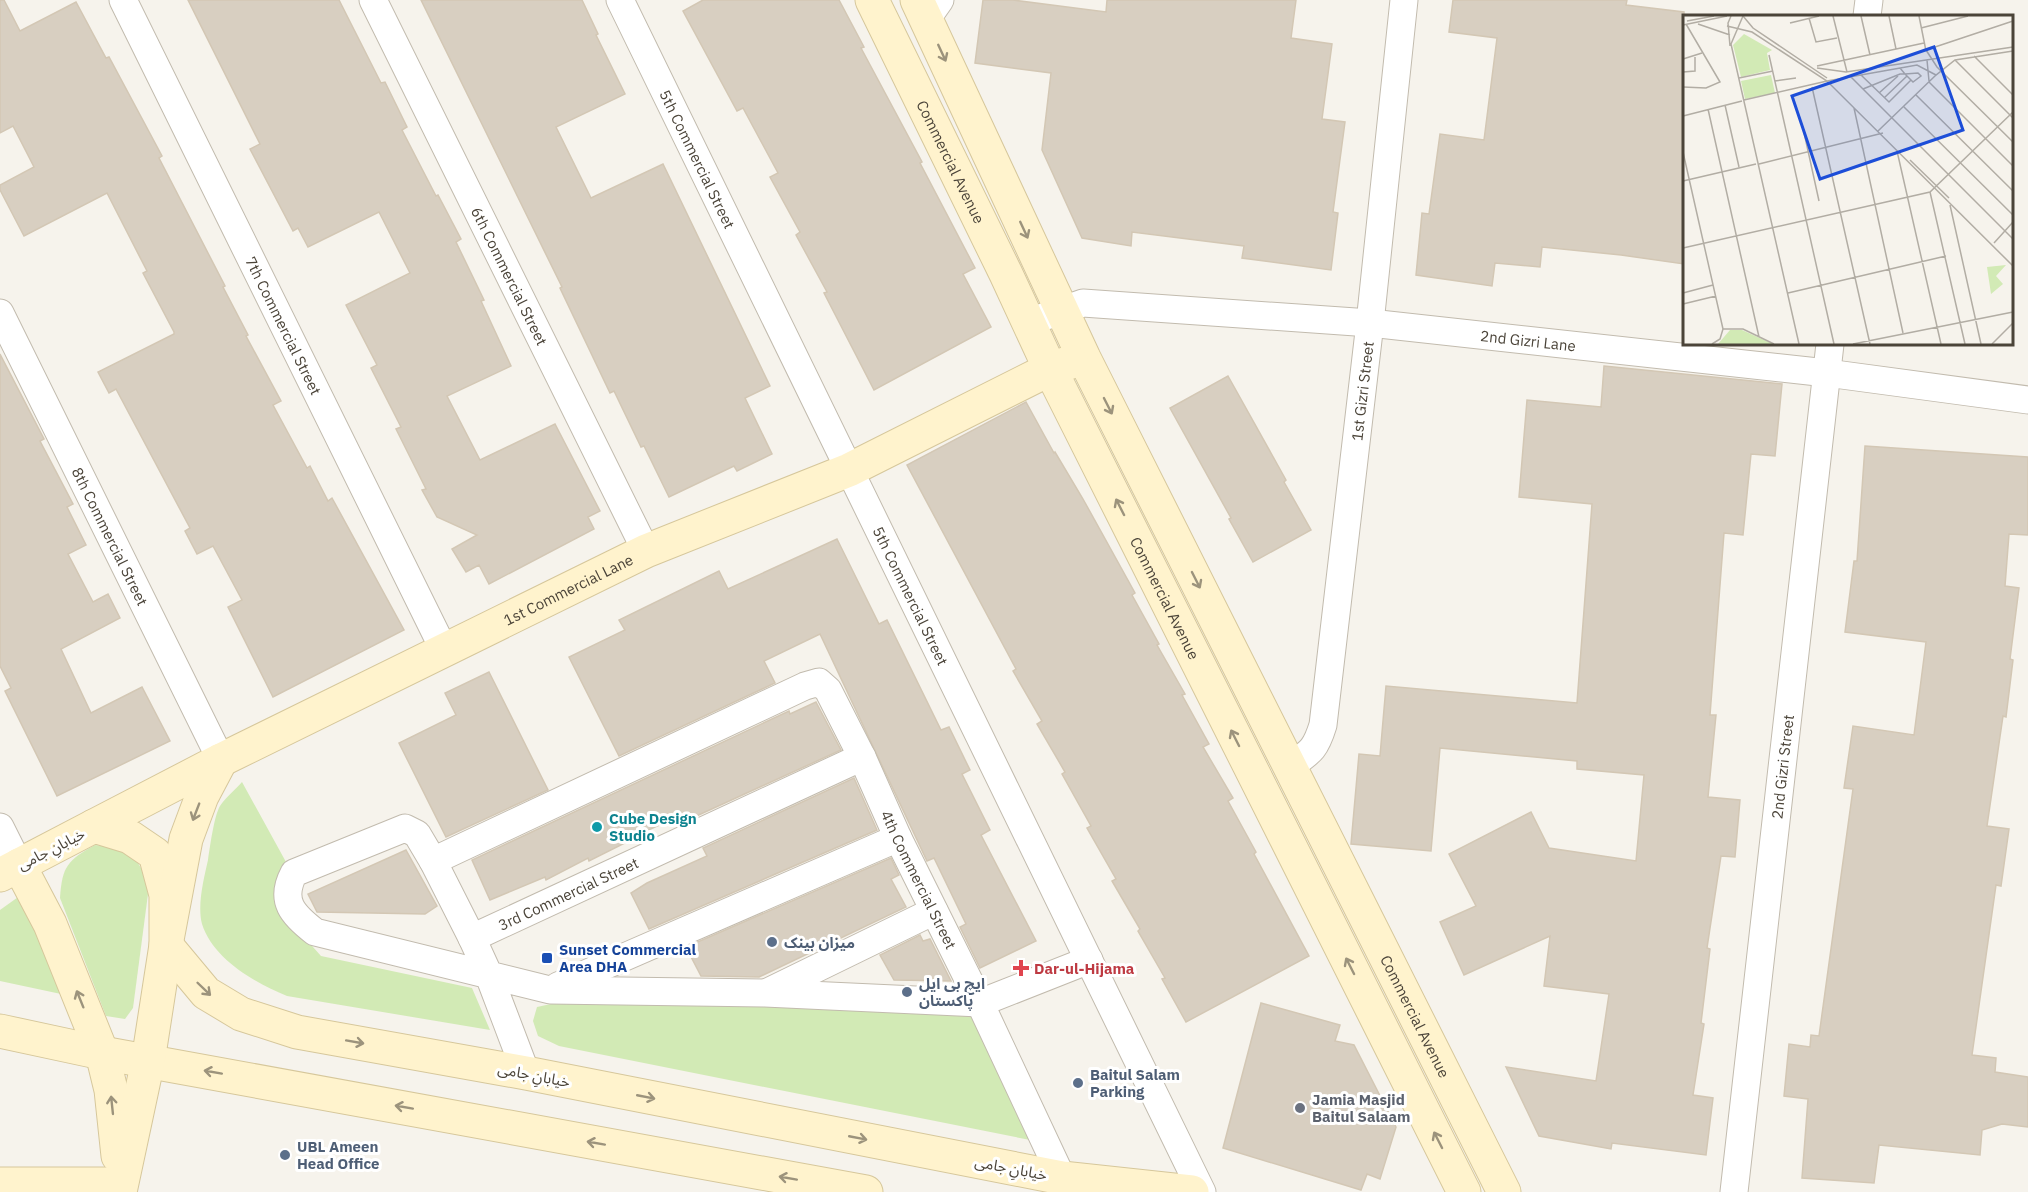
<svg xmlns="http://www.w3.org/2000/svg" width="2028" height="1192" font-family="'IBM Plex Sans','Noto Sans Arabic',sans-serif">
	<rect width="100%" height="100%" fill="#f6f3ec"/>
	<g fill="#d2eab5">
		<path d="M242,782L286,862L279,879L297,929L321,956L472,988L490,1030L287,996C255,983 213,959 202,924C197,905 204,878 208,860C210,847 214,816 220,806C225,798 235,790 242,782Z"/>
		<path d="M95,845C130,849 144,859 148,894L133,1008L125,1019L106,1016L60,898C62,866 68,860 95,845Z"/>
		<polygon points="28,890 61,994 0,981 0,910"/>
		<polygon points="560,1002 968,1010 1030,1140 559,1046 538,1036 533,1021 537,1007"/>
	</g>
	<g fill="#d8cfc1" stroke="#d3c7b4" stroke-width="1.5">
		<polygon points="0,0 4,0 20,31 76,2 106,58 109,57 162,156 159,158 225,286 223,287 248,335 246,336 281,401 273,405 307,468 310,466 328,501 332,498 404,630 273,697 228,607 242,600 213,546 197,554 185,531 190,528 116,389 109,393 98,372 174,334 174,332 143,273 147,271 107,193 24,236 0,190 0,185 34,167 13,126 0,133"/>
		<polygon points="188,0 339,0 381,83 385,82 407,127 402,130 436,196 438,195 461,239 456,242 484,300 481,301 511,366 447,396 480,460 555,424 600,511 588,517 594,529 489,584 479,565 466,572 452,549 477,535 437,517 422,490 426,489 396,429 401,427 371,368 377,365 346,305 410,273 379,212 308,247 298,228 293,231 250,149 260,144"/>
		<polygon points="421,0 582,0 598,34 596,35 625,94 556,127 591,198 663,164 770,386 745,398 772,454 737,471 734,466 669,497 644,446 641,447 614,391 610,393 560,288 562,287"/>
		<polygon points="703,0 839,0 864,47 861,48 922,162 920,163 975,268 963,274 991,327 874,390 824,293 827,292 796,235 800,232 770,177 778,173 743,108 737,111 683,11"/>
		<polygon points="983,0 1013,0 1106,12 1107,0 1296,0 1291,38 1332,44 1322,119 1345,122 1333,212 1338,213 1331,270 1242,258 1244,246 1132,232 1131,246 1082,238 1042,150 1051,73 975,63"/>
		<polygon points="1453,0 1627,0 1626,5 1684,12 1684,264 1621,255 1542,247 1540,267 1495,263 1492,286 1416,275 1422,213 1429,214 1440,134 1484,140 1497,38 1449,32"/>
		<polygon points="0,354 44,439 40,441 73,504 67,507 86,545 68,554 93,602 108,594 120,618 61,649 91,713 142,687 170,741 57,796 5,691 11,688 0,666"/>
		<polygon points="1604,366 1782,384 1775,456 1751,454 1743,535 1724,533 1710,715 1716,715 1708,797 1740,800 1735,857 1721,856 1707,948 1710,949 1701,1023 1704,1024 1693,1095 1713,1098 1706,1155 1612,1143 1611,1149 1539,1136 1506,1067 1596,1081 1609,994 1544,986 1550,936 1464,975 1440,922 1476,906 1449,854 1531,812 1549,848 1636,861 1644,775 1577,769 1577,761 1440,748 1431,851 1351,844 1359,754 1380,756 1386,686 1577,703 1592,504 1519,497 1527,400 1601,407"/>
		<polygon points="1228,376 1286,480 1284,482 1311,530 1253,562 1229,519 1231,518 1170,408"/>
		<polygon points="1026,402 1054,453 1055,452 1083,499 1135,593 1132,595 1159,644 1157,645 1185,694 1182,695 1209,744 1203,747 1233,798 1228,801 1256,852 1254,854 1309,956 1186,1022 1162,979 1165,978 1138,931 1140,929 1112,881 1116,879 1087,828 1091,826 1062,774 1065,772 1037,724 1042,721 1013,671 1016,669 907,465"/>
		<polygon points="1865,446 2028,457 2028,535 2009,534 2005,586 2019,588 2010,659 2013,660 2006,717 2003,716 1987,826 2009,829 2001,886 1996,885 1972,1055 1996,1058 1995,1072 2028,1077 2028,1127 2002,1124 1982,1130 1980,1155 1879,1145 1874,1183 1802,1178 1808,1099 1784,1096 1789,1044 1810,1047 1811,1035 1819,1036 1853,789 1844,788 1853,726 1914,735 1926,642 1845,632 1854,561 1857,561"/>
		<polygon points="837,539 879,624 887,620 941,730 949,727 970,770 962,774 990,830 981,835 1036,941 980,968 960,927 966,924 934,858 927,861 820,634 764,661 775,683 619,756 569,657 625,630 619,620 719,571 728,589"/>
		<polygon points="489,672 548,790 446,837 399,743 456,715 445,693"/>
		<polygon points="816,702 841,750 690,819 688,814 682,815 628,839 629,841 589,861 588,858 546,880 545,877 490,900 472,860 789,711 790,714"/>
		<polygon points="854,778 877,830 649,929 631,893 647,883 707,856 703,848"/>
		<polygon points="406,850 437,906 425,914 317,912 308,894"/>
		<polygon points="891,858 899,875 891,879 906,907 759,977 701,976 686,947"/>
		<polygon points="920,935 923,941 930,939 951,981 894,980 880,955"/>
		<polygon points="1261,1003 1340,1025 1335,1041 1354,1045 1396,1127 1380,1179 1367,1174 1361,1190 1223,1148"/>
	</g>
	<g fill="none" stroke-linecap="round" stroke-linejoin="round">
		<g stroke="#c2bbae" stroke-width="29">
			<g id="street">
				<path id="s1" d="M123,0L444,650"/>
				<path id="s2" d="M373,0L646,551"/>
				<path id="s3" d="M620,0L1202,1192"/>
				<polyline points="925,16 933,10 940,0"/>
				<polyline points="1867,16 1869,0"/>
				<path id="s4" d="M0,313L221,760"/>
				<path id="s5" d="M1029,322L1083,303L1370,323L1827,373L2028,400"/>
				<path id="s6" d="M1289,767C1310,752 1315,751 1323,725L1370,323L1404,0"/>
				<polyline points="0,827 19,865"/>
				<path id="s7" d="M433,861L805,686L819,682L828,690L862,757L898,838L980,1003L1062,1178"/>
				<path id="s8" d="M472,938L862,757"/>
				<polyline points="558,986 898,838"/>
				<polyline points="768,992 934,911"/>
				<path d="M526,1073L488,973L472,938L433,861L417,834L405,828L294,873C279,901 293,915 315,932L550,990L765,993L980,1003L1089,960"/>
				<path id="s9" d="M1734,1192L1830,344"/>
			</g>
		</g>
		<g stroke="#d6c79b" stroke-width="35">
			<g id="secondary">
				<path id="s10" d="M872,0L1006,274L1050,369L1464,1192"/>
				<path id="s11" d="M917,0L1084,358L1504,1192"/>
				<path id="s12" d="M94,826L221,760L646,551L849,470L1050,369L1071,362"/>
				<polyline points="19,865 50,924 102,1053 111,1090 118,1156"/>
				<polyline points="0,875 94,826 130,837 155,854 166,895 166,945 206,993 241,1014 297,1032 526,1073 1062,1178 1192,1192"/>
				<polyline points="0,1031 102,1053 866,1192"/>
				<polyline points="0,1184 121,1184"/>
				<polyline points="120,1192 148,1061 166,945 186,839 202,796 221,760"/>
			</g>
		</g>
		<use href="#street" stroke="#fff" stroke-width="27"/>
		<use href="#secondary" stroke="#fff3cd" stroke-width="33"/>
	</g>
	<defs><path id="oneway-shaft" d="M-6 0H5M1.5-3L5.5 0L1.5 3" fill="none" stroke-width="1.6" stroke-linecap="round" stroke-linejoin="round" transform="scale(1.5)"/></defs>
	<g stroke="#9c937c">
		<use href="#oneway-shaft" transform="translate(942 53) rotate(65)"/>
		<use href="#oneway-shaft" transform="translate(1024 230) rotate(65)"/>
		<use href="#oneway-shaft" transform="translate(1108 406) rotate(63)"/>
		<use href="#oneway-shaft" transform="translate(1120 507) rotate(-117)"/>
		<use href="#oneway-shaft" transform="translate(1196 580) rotate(63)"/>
		<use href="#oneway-shaft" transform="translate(1235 738) rotate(-117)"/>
		<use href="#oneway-shaft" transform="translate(196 812) rotate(111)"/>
		<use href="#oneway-shaft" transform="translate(1350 966) rotate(-117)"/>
		<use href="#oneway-shaft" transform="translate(204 989) rotate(44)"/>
		<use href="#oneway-shaft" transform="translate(80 999) rotate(-112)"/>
		<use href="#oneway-shaft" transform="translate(355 1042) rotate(10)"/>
		<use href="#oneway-shaft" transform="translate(213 1072) rotate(-170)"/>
		<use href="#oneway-shaft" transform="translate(646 1097) rotate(11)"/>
		<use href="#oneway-shaft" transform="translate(112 1105) rotate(-96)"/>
		<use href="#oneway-shaft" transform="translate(404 1107) rotate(-170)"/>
		<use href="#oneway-shaft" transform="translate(858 1138) rotate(11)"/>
		<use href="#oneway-shaft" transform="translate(1438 1140) rotate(-117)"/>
		<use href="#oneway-shaft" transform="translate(596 1143) rotate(-170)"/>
		<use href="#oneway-shaft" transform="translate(788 1178) rotate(-170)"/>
	</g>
	<circle fill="#0f9aa8" stroke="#fff" stroke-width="2" cx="597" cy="827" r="6"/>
	<g fill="#5c6f8a" stroke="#fff" stroke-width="2">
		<circle cx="772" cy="942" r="6"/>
		<circle cx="907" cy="992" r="6"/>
		<circle cx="1078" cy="1083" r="6"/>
		<circle cx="285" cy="1155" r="6"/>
	</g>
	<rect fill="#1a4fb4" stroke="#fff" stroke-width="2" x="541" y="952" width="12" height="12" rx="3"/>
	<path fill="#e0444e" stroke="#fff" stroke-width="2" d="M1018 959h6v6h6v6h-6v6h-6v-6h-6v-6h6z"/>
	<circle fill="#6b7280" stroke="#fff" stroke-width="2" cx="1300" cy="1108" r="6"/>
	<g text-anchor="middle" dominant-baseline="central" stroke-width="6" stroke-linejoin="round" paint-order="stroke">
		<g font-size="15" fill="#4b4439" stroke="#fff">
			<text stroke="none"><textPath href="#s3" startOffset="177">5th Commercial Street</textPath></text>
			<text stroke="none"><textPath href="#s10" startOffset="180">Commercial Avenue</textPath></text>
			<text stroke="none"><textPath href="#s2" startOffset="308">6th Commercial Street</textPath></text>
			<text stroke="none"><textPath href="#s1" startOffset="363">7th Commercial Street</textPath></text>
			<text stroke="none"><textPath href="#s5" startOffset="504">2nd Gizri Lane</textPath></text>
			<text stroke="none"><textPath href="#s6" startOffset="392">1st Gizri Street</textPath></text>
			<text stroke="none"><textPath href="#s4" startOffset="249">8th Commercial Street</textPath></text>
			<text stroke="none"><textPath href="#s12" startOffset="530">1st Commercial Lane</textPath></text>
			<text stroke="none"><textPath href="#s3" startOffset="663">5th Commercial Street</textPath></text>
			<text stroke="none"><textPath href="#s10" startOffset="666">Commercial Avenue</textPath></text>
			<text stroke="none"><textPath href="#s9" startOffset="428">2nd Gizri Street</textPath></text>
			<text transform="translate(51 849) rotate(-27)">خیابانِ جامی</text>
			<text stroke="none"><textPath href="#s7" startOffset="648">4th Commercial Street</textPath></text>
			<text stroke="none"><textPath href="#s8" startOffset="106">3rd Commercial Street</textPath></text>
			<text stroke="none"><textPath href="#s11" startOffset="1132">Commercial Avenue</textPath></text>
			<text transform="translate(534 1075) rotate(11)">خیابانِ جامی</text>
			<text transform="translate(1011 1168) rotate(11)">خیابانِ جامی</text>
		</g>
		<g font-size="15" font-weight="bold" fill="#0d838f" stroke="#fff" text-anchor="start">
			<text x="609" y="818">Cube Design<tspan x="609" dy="17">Studio</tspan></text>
		</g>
		<g font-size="15" font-weight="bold" fill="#4e5e75" stroke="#fff" text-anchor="start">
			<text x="784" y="942">میزان بینک</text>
			<text x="919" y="983">ایچ بی ایل<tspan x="919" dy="17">پاکستان</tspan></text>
			<text x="1090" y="1074">Baitul Salam<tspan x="1090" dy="17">Parking</tspan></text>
			<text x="297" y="1146">UBL Ameen<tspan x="297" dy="17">Head Office</tspan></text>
		</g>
		<g font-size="15" font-weight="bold" fill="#164399" stroke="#fff" text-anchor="start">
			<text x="559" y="949">Sunset Commercial<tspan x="559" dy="17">Area DHA</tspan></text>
		</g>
		<g font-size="15" font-weight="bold" fill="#be3a42" stroke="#fff" text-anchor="start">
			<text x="1034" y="968">Dar-ul-Hijama</text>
		</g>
		<g font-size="15" font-weight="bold" fill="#5b616d" stroke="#fff" text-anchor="start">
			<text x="1312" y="1099">Jamia Masjid<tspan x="1312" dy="17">Baitul Salaam</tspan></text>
		</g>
	</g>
	<g transform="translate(1683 15)">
		<rect width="330" height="330" fill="#f6f3ec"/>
		<path d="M61,19L89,35L84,38L87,55L58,62L50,30ZM88,60L92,78L62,84L58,66ZM323,250L313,261L320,269L308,279L304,252ZM47,315H59L90,329H35Z" fill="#d2eab5"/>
		<path fill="none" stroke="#b2ada4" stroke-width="1.5" d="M60,1L70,13L144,63M60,1L48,29L116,329M150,1L164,57M178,1L187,40M206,1L213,34M236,1L243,36M126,3L133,27L154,23M4,6L31,1M107,8L136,1M15,9L47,20M0,10L44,1M44,11L69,17L144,66L330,251M238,13L285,1M47,31L45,8L48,1M243,35L254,52L330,127M243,35L330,6M86,40L151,329M291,41L330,80M0,44L19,38M244,45L246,66M272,45L330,103M134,51L241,28M134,53L163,57L330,32M0,57L12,56V42M178,60L206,87L228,65M168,62L330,224M56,63L90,56M92,66L113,63M144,66L234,50L253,60L272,45L330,36M246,67L330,151M0,72L23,73L37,67L3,9M129,72L187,329M180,74L217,59H222L235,58L238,61L230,67L222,59L217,53M196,78L215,61M233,80L330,176M201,83L224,61M61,85L144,66M42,90L56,152M221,92L330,200M171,93L220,318M25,94L76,322M0,101L59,86M120,113L136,186M195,116L253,60M214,136L258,329M0,137L40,314L37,324L29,329M227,145L266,183M76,149L200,118M0,166L73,149M247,177L282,329M267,190L298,329M311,228L330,207M0,233L247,177L330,97M0,278L30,270M105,278L263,241M0,289L33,281M40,314H60L91,329M170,329L330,297M309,329L330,308"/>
		<path fill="#1d4ed8" fill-opacity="0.15" stroke="#1d4ed8" stroke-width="3" d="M251,32L280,115L137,164L109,81Z"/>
		<rect width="330" height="330" fill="none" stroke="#4b4439" stroke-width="3"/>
	</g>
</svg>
